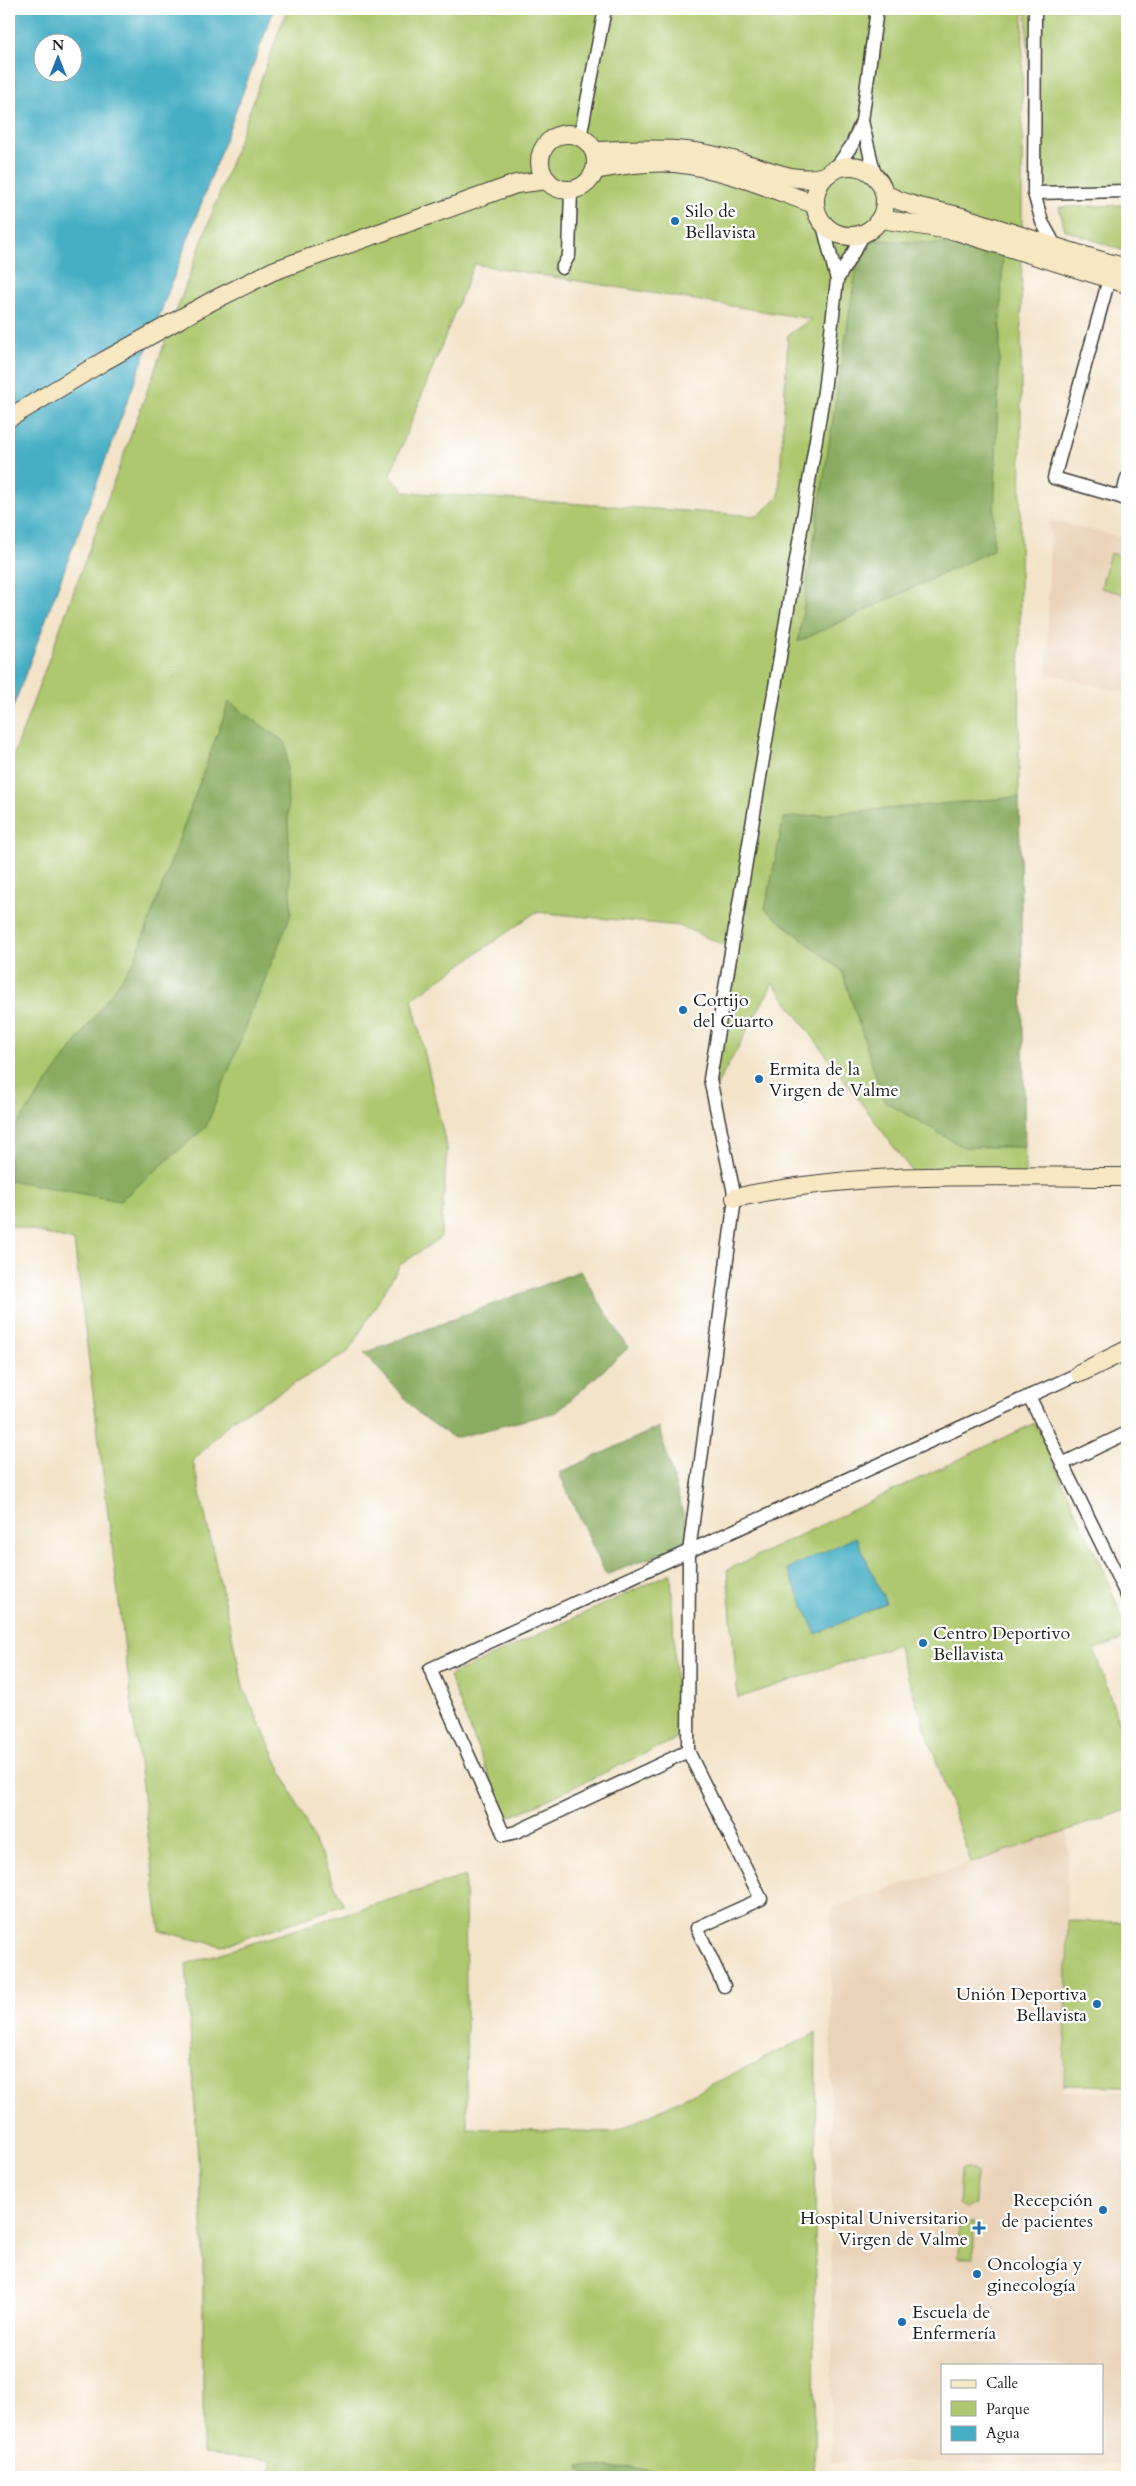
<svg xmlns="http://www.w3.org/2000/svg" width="1136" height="2486" font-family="Cardo,serif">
	<rect width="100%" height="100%" fill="#fff"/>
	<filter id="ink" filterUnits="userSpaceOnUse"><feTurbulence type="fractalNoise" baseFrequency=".02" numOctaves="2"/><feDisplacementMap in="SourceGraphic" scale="10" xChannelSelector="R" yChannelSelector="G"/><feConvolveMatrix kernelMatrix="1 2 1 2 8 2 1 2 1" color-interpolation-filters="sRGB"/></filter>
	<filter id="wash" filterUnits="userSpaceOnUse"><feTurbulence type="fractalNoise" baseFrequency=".0096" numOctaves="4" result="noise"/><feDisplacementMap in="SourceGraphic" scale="20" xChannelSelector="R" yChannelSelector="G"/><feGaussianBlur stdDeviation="1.12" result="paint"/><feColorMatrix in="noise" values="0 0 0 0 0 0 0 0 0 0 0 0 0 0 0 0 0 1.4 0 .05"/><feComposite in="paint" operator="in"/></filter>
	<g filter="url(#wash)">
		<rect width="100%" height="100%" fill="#f3e3c8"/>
		<g fill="#ead3b8" fill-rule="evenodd">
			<polygon points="1050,520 1127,539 1127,694 1047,673"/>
			<path d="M1068,1830L1064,2091L1127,2092V2465L831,2461V1908ZM942,2365H1102V2452H942Z"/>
		</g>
		<g fill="#adc86e" stroke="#647245" fill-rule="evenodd">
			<path d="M287,9H1023L1019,797L1025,1177H916L773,983L713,1093L732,948L680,926L536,912L412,999L447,1149L441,1237L400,1265L348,1352L232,1420L193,1461L244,1690L344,1905L222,1946L160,1931L74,1241L9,1225V768ZM474,264L811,319L788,335L779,496L758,516L405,492L390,475Z"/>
			<polygon points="1026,9 1127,9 1127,191 1034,193"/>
			<polygon points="1127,205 1127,252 1065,230 1059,207"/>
			<polygon points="1110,553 1127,558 1127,595 1101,588"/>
			<polygon points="1035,1423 1107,1579 1127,1631 1127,1638 1094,1650 1120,1726 1127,1724 1127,1810 971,1863 897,1645 738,1698 727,1570"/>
			<polygon points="671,1573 678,1738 506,1819 449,1676"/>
			<polygon points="465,1876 467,2128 615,2132 816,2033 814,2477 747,2477 580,2466 581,2477 270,2477 272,2460 203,2454 203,2240 186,1964"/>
			<polygon points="1068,1921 1127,1922 1127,2086 1064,2085"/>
			<polygon points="968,2168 976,2173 975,2204 967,2209 959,2204 961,2171"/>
			<rect x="959" y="2223" width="15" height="35"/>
		</g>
		<g fill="#8aac61" stroke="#53643e">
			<polygon points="861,239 1003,248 993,550 798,642"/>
			<polygon points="229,702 286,743 291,914 206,1127 120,1201 9,1180 9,1136 135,960"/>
			<polygon points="1019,797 1025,1147 963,1147 884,1101 842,971 765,909 784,818"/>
			<polygon points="580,1271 628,1348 557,1412 454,1438 419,1414 364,1353"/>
			<polygon points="659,1427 691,1542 606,1575 559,1473"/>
			<polygon points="579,2466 687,2472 687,2477 586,2477"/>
		</g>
		<g fill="#45aec4" stroke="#306570" fill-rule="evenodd">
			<path d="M9,9H274L9,718ZM42,42H72V72H42Z"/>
			<polygon points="856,1537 886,1603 816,1634 787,1569"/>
		</g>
	</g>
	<g filter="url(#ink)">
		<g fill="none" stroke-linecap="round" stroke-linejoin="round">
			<g stroke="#3c3a36" stroke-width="15">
				<g id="street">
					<polyline points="1035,9 1034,193 1042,222 1057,249"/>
					<polyline points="862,121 875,176"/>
					<polyline points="580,137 605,9"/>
					<polyline points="835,169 852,145 862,121 877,9"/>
					<polyline points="1034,193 1127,191"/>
					<polyline points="562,268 569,255 571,189"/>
					<polyline points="1109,270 1109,279 1054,478 1127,499"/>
					<polyline points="837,280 864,234"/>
					<polyline points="1122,498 1127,478"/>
					<polyline points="1029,1396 1127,1596"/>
					<polyline points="1062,1464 1127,1433"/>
					<polyline points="688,1751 516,1832 504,1835 430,1669 1080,1373"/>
					<polyline points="724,1986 697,1928 761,1899 688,1751 689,1552 735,1198 710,1079 824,391 837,280 823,225"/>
				</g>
			</g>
			<g stroke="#3c3a36" stroke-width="20">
				<g id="secondary">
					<circle cx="568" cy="162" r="28"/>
					<path d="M594,151C625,150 656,148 686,151C708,153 730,159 750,165C776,172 798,184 825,176"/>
					<circle cx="850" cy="201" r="35"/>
					<path d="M595,170C621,165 649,161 675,163C723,168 769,188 814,204"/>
					<path d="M885,194C909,207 936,210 962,217C1017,234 1071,253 1127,268"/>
					<polyline points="881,219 956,231 1127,284"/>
					<polyline points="9,418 104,361 212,301 273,271 516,184 547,180"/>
					<path d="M735,1198C863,1169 996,1177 1127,1177"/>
					<polyline points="1080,1373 1127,1350"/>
				</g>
			</g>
			<use href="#street" stroke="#fff" stroke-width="12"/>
			<use href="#secondary" stroke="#f7e8c3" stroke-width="18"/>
		</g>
	</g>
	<g fill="#1f6fb2" stroke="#fff" stroke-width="2">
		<circle cx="675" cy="221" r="5"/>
		<circle cx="683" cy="1010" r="5"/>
		<circle cx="759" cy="1079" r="5"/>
		<circle cx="923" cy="1643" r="5"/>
		<circle cx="1097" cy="2004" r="5"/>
		<circle cx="1103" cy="2210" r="5"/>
		<path d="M976.5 2220.5h5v5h5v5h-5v5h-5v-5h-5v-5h5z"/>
		<circle cx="977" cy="2274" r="5"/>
		<circle cx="902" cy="2322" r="5"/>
	</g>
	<g text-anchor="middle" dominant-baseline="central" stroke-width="4.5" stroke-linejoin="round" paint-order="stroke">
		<g font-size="18" fill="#1c1c1c" stroke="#fff" text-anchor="start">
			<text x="685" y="211">Silo de<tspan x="685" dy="21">Bellavista</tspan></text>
			<text x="693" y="1000">Cortijo<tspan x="693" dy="21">del Cuarto</tspan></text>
			<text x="769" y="1069">Ermita de la<tspan x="769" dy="21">Virgen de Valme</tspan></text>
			<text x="933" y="1633">Centro Deportivo<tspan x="933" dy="21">Bellavista</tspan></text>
			<text x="1087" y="1994" text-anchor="end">Unión Deportiva<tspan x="1087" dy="21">Bellavista</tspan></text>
			<text x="1093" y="2200" text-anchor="end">Recepción<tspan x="1093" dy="21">de pacientes</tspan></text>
			<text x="968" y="2218" text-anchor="end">Hospital Universitario<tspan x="968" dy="21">Virgen de Valme</tspan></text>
			<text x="987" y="2264">Oncología y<tspan x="987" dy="21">ginecología</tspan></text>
			<text x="912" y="2312">Escuela de<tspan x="912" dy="21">Enfermería</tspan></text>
		</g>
	</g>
	<rect width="1136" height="2486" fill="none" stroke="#fff" stroke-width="30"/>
	<rect x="941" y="2364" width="162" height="90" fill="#ffffff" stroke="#a4a4a4"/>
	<rect x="951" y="2380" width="25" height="8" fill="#f7e8c3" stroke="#a4a4a4"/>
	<text x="986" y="2388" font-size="15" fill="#1c1c1c">Calle</text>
	<rect x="951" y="2401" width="25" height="15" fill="#adc86e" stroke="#a4a4a4"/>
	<text x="986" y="2414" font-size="15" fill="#1c1c1c">Parque</text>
	<rect x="951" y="2426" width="25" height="15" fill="#45aec4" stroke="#a4a4a4"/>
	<text x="986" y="2438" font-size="15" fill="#1c1c1c">Agua</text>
	<g transform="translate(58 58)"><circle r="24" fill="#ffffff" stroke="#a4a4a4"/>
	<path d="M0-4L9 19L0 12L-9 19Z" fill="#1f6fb2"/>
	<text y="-8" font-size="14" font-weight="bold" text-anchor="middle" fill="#1c1c1c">N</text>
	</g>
</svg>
